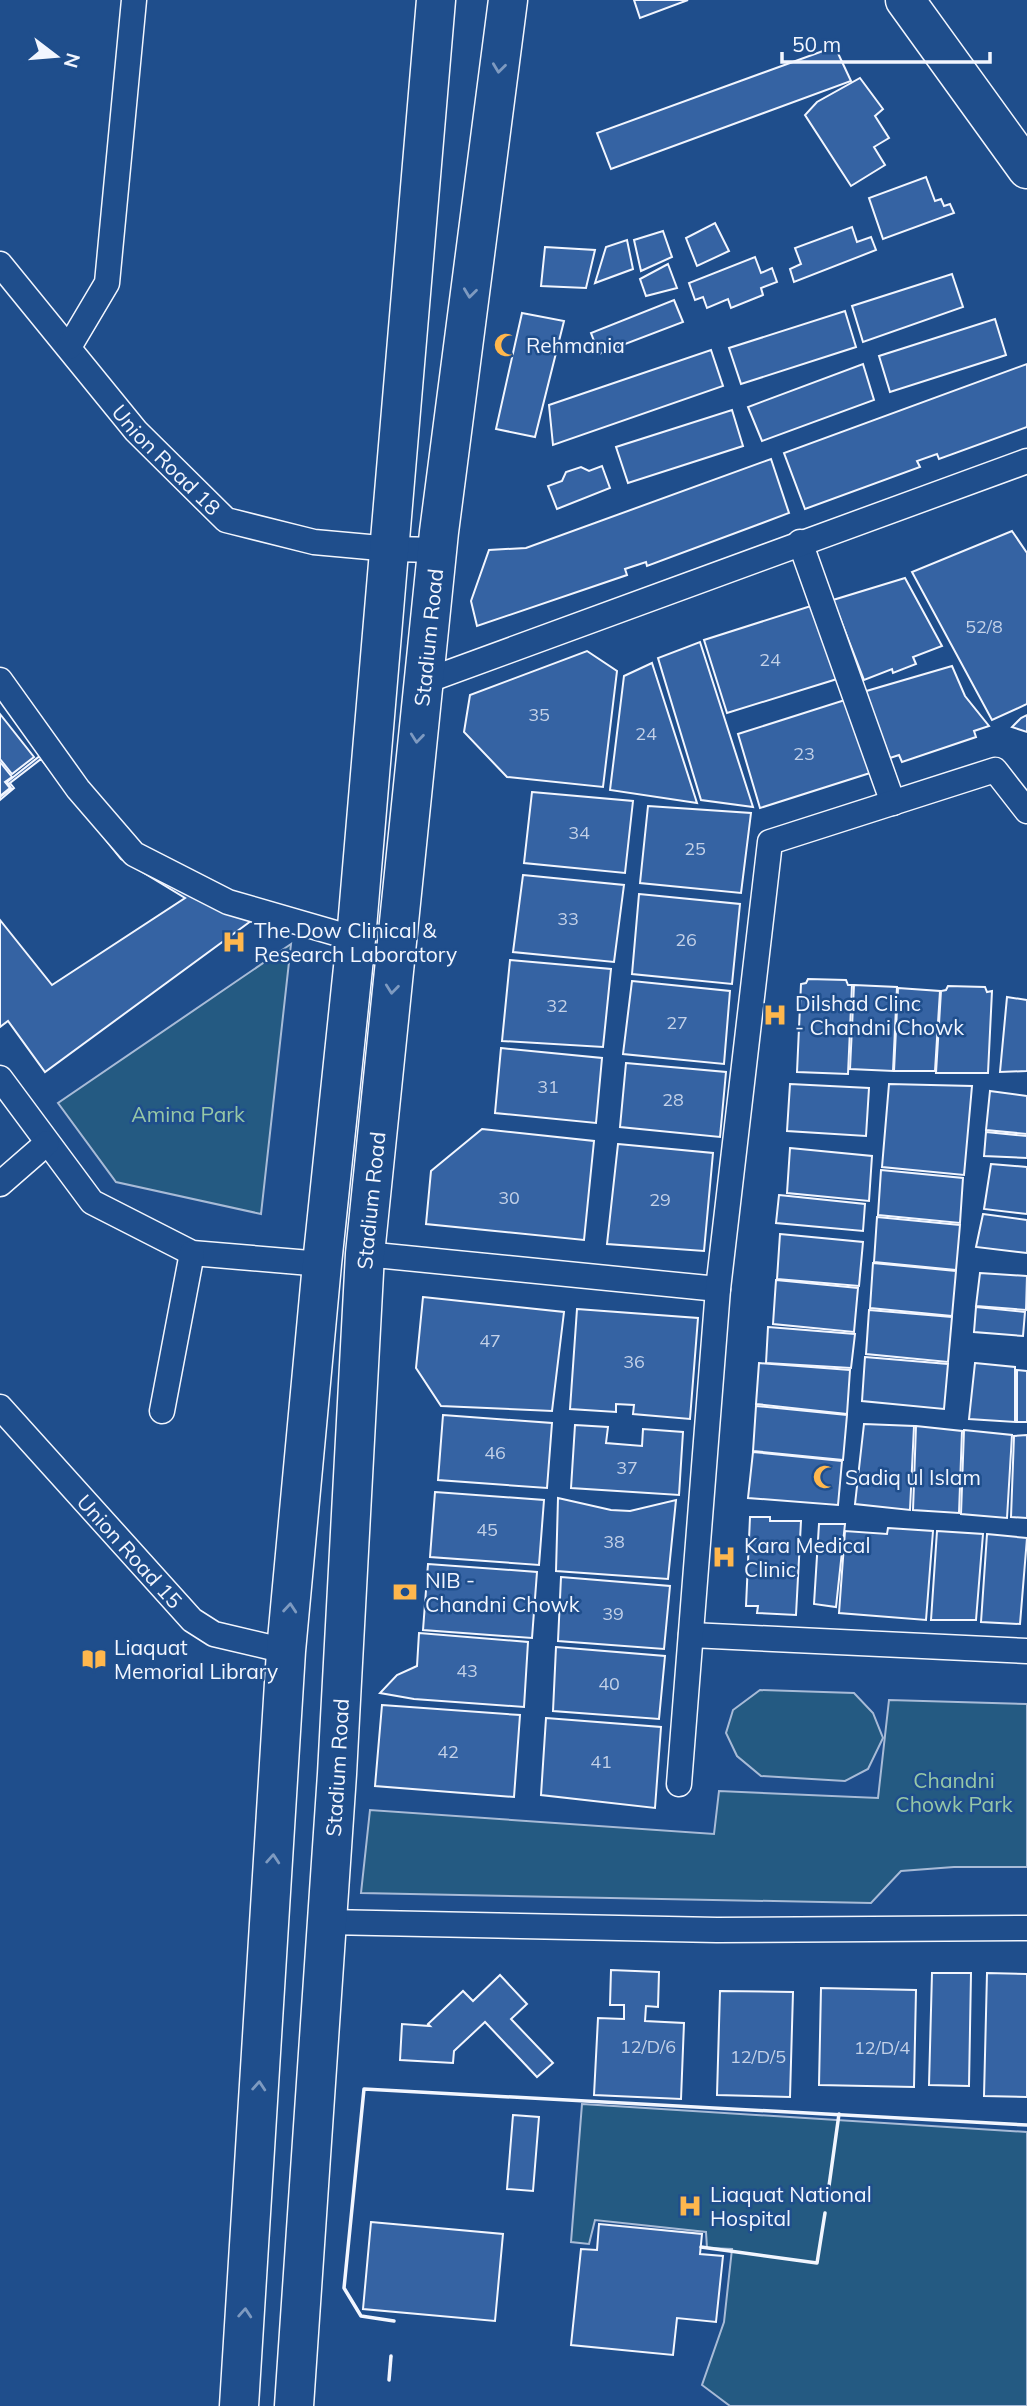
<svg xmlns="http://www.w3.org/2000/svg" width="1027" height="2406" font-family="Mulish,sans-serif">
	<rect width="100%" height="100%" fill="#1f4e8c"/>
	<g fill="#245a82" stroke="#a8bbd7" stroke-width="2">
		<polygon points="291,944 261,1214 116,1182 58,1103"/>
		<polygon points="760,1690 854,1693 873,1713 883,1738 868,1769 845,1781 761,1776 737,1756 726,1733 733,1710"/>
		<polygon points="889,1700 1027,1704 1027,1867 954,1867 901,1871 871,1903 361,1893 370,1810 714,1834 719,1791 878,1798"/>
		<polygon points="582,2104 1027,2132 1027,2406 730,2406 702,2385 724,2322 732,2249 707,2248 706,2232 595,2220 589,2244 571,2242"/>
	</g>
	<g fill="#3563a3" stroke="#f2f6ff" stroke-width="2">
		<polygon points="634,0 688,0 640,18"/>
		<polygon points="836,49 851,81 611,169 597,133 823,51"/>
		<polygon points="860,78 883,109 875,116 889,138 874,147 885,165 851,186 805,115 817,102"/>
		<polygon points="926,177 935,201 941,199 944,206 950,204 954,213 883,239 869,198"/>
		<polygon points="715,223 729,251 697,266 686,238"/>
		<polygon points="852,227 857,242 871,237 876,250 794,282 790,269 801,264 795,248"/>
		<polygon points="663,231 672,257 641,271 634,240"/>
		<polygon points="627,240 633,269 595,283 606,247"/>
		<polygon points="545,247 595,250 586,288 541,286"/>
		<polygon points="755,257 761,273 772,268 777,282 761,288 763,295 731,308 728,299 707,308 703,297 695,300 689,283"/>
		<polygon points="668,264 677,288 646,296 640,279"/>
		<polygon points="952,274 963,307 863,342 852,306"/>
		<polygon points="674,300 683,322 599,354 591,333"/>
		<polygon points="845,311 856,347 741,384 729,348"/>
		<polygon points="522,313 564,321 535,437 496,429"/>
		<polygon points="995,319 1006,355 890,392 879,356"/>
		<polygon points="711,350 723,386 553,445 549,405"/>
		<polygon points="863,364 874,400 762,441 748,407"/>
		<polygon points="1027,364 1027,427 939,459 937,454 917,461 920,467 805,509 784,453"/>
		<polygon points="732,410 743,446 628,483 616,447"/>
		<polygon points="771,459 789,513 647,566 646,562 625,569 627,575 477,626 471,601 489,550 526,548"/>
		<polygon points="602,466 610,488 557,509 548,486 562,481 566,472 581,467 589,471"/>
		<polygon points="1012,531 1027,553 1027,704 992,720 912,572"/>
		<polygon points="905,578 942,646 913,657 916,664 893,673 892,669 864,680 833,600"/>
		<polygon points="814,605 837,679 727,713 704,640"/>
		<polygon points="700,642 753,807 701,800 658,658"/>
		<polygon points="587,651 617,671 603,787 507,777 464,732 470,695"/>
		<polygon points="652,663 697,803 610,790 624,676"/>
		<polygon points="952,666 965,696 989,726 974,731 976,737 902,762 899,755 890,758 863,692"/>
		<polygon points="848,699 870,773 760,808 738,734"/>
		<polygon points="0,714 34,757 12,774 0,759"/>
		<polygon points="1027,715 1027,732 1012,727 1021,718"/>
		<polygon points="41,755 124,858 255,918 45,1072 8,1021 0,1027 0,920 52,985 185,898 121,859 41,759 10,783 14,788 0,800 0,797 11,788 7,782"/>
		<polygon points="0,762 12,777 5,782 10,788 0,796"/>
		<polygon points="532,792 633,801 625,873 524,863"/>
		<polygon points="648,806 751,813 741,893 640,883"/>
		<polygon points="523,875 624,885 614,962 513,952"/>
		<polygon points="639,894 740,904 732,984 632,974"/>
		<polygon points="510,960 611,969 603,1047 502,1041"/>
		<polygon points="808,979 846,980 848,985 852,985 848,1074 797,1072 801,984 806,983"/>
		<polygon points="632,981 730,991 724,1064 623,1054"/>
		<polygon points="854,985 897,987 893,1071 850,1069"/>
		<polygon points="948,986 985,987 987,992 992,991 988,1073 936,1073 941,991 946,990"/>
		<polygon points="898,988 940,991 935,1071 894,1071"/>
		<polygon points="1007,997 1027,1000 1027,1071 1000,1072"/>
		<polygon points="501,1048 602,1058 596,1123 495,1113"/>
		<polygon points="626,1063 726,1072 720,1137 620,1127"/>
		<polygon points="790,1084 869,1088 866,1136 787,1131"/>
		<polygon points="889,1084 972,1086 964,1175 882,1167"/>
		<polygon points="990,1091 1027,1096 1027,1134 986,1130"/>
		<polygon points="482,1129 594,1141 584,1240 426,1224 431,1171"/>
		<polygon points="986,1132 1027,1136 1027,1158 984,1156"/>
		<polygon points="618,1144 713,1153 704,1251 607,1244"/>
		<polygon points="790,1148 872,1156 869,1201 787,1193"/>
		<polygon points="991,1164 1027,1167 1027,1214 984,1209"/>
		<polygon points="881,1170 963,1178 960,1223 878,1215"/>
		<polygon points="779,1195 865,1204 863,1231 776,1223"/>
		<polygon points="983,1214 1027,1220 1027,1253 976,1247"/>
		<polygon points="877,1217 960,1225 956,1270 874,1262"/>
		<polygon points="780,1234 863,1242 859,1286 777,1279"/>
		<polygon points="873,1263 956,1271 952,1316 870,1308"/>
		<polygon points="980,1273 1027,1276 1026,1310 976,1306"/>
		<polygon points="776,1280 858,1288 854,1332 773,1324"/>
		<polygon points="423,1297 564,1312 552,1411 441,1406 416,1368"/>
		<polygon points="976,1307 1025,1312 1023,1336 974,1332"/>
		<polygon points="577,1309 698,1318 690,1419 633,1414 634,1405 616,1404 616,1412 570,1409"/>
		<polygon points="869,1310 952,1317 948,1362 866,1354"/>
		<polygon points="768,1327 855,1334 851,1368 766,1363"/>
		<polygon points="865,1357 948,1364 944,1409 862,1401"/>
		<polygon points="759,1363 850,1370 847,1414 756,1404"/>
		<polygon points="975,1363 1015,1367 1015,1422 969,1419"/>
		<polygon points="1017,1370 1027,1371 1027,1422 1017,1422"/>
		<polygon points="756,1406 847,1415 843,1460 753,1451"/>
		<polygon points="443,1415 552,1423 547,1488 438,1480"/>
		<polygon points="864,1424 914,1426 910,1510 855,1504"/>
		<polygon points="575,1425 608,1427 606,1443 642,1446 643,1429 683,1432 679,1495 571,1488"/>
		<polygon points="916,1426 962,1431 959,1513 913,1510"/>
		<polygon points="964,1430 1012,1435 1007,1518 961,1514"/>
		<polygon points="1027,1435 1027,1518 1011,1517 1014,1436"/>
		<polygon points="753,1452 842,1461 838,1505 748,1498"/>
		<polygon points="435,1492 544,1500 539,1565 430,1557"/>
		<polygon points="558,1498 611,1510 630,1511 676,1500 668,1579 556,1571"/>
		<polygon points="750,1517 770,1517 770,1521 801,1521 796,1615 757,1613 758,1606 746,1606"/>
		<polygon points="819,1524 845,1524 836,1607 814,1604"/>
		<polygon points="888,1528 933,1531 926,1620 839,1613 845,1531 887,1534"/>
		<polygon points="937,1531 983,1534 976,1620 931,1620"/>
		<polygon points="987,1534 1027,1538 1020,1624 981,1622"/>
		<polygon points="428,1564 537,1572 532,1638 423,1630"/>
		<polygon points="561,1577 670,1586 664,1649 558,1641"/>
		<polygon points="419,1633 528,1642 524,1707 414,1699 380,1693 397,1675 417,1666"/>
		<polygon points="556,1647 665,1656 659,1719 553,1711"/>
		<polygon points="382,1705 520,1715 514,1797 375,1786"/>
		<polygon points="546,1718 661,1727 655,1808 541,1795"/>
		<polygon points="611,1970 659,1972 658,2007 646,2006 645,2021 684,2023 681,2099 594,2095 598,2018 624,2019 624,2005 610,2005"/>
		<polygon points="932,1973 971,1973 969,2086 929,2085"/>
		<polygon points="987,1973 1027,1974 1027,2097 984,2096"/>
		<polygon points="500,1975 527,2004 511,2019 553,2063 537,2077 485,2022 454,2051 453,2063 400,2060 402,2024 430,2026 428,2024 463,1991 473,2001"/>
		<polygon points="821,1988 916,1990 914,2087 819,2085"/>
		<polygon points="720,1991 793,1992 790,2097 717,2095"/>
		<polygon points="513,2115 539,2117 533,2191 507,2189"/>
		<polygon points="371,2222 503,2234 495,2321 363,2309"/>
		<polygon points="599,2224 702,2234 700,2254 723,2256 716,2322 677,2318 673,2355 571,2345 581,2249 597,2250"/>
	</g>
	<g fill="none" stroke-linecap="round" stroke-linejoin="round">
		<g stroke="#f2f6ff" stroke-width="27">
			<g id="street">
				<path id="s1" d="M0,264L136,431L226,520L314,542L391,549L437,550"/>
				<polyline points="69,347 107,283 134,0"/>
				<polyline points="800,542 893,803"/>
				<polyline points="0,680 78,789 134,854 228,902 356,939"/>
				<polyline points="423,682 1027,461"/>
				<polyline points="0,1078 92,1202 192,1253 322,1264"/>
				<polyline points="0,1184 47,1143"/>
				<polyline points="365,1254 718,1289"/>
				<path id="s2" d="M0,1407L192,1620L214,1634L286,1651"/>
				<polyline points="162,1411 192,1253"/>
				<polyline points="691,1635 1027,1651"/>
				<polyline points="679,1784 718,1289 770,842 995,770 1027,811"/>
				<polyline points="327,1922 717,1930 1027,1928"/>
			</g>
		</g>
		<g stroke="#f2f6ff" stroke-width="41">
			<g id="primary">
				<polyline points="905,0 1027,169"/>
				<polyline points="239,2406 286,1651 322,1264 356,939 436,0"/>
				<path id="s3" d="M294,2406L337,1774L365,1254L439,532L508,0"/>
			</g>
		</g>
		<use href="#street" stroke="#1f4e8c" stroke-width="24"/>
		<use href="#primary" stroke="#1f4e8c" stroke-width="38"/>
		<g stroke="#f2f6ff" stroke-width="3.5">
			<polyline points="828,2193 839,2114"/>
			<polyline points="701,2247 817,2263 825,2213"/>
			<polyline points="394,2321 361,2316 344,2288 364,2089 1027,2125"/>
			<polyline points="389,2380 391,2356"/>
		</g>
	</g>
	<defs><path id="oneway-chevron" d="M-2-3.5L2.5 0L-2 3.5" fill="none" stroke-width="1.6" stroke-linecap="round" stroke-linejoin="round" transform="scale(1.75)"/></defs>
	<g stroke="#7e9ac0">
		<use href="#oneway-chevron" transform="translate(499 68) rotate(97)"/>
		<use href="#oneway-chevron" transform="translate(470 293) rotate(97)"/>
		<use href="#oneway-chevron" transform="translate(417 738) rotate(96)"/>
		<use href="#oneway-chevron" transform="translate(392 989) rotate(96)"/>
		<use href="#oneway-chevron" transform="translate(290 1608) rotate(-85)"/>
		<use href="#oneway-chevron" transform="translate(273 1859) rotate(-86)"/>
		<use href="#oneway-chevron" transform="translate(259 2086) rotate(-86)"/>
		<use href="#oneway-chevron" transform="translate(245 2313) rotate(-86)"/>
	</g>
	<defs>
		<g id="mosque-bare" transform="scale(1.89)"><path d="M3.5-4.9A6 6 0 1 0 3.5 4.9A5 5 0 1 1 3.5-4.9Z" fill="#ffb74d" stroke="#1f4e8c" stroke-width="2.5" paint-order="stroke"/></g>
		<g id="hospital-bare" transform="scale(1.89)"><path d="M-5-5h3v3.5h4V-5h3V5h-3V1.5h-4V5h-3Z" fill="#ffb74d" stroke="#1f4e8c" stroke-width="2.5" paint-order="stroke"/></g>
		<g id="bank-bare" transform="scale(1.89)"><path d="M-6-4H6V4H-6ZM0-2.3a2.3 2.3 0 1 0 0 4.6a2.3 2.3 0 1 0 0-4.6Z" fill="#ffb74d" stroke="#1f4e8c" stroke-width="2.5" paint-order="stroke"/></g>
		<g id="library-bare" transform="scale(1.89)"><path d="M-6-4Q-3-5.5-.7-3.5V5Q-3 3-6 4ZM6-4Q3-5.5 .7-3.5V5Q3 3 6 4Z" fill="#ffb74d" stroke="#1f4e8c" stroke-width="2.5" paint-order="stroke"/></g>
	</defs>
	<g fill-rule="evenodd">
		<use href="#mosque-bare" x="506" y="345"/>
		<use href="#hospital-bare" x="234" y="942"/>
		<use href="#hospital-bare" x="775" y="1015"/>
		<use href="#mosque-bare" x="825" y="1477"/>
		<use href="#hospital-bare" x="724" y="1557"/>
		<use href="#bank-bare" x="405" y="1592"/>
		<use href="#library-bare" x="94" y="1659"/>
		<use href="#hospital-bare" x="690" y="2206"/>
	</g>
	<g text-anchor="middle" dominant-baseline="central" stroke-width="5" stroke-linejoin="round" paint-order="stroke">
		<g font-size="18" fill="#c3d1e8">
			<text x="984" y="626">52/8</text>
			<text x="770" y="659">24</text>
			<text x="539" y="714">35</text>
			<text x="646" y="733">24</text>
			<text x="804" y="753">23</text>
			<text x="579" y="832">34</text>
			<text x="695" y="848">25</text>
			<text x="568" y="918">33</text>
			<text x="686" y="939">26</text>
			<text x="557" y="1005">32</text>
			<text x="677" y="1022">27</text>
			<text x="548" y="1086">31</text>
			<text x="673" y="1099">28</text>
			<text x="509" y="1197">30</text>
			<text x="660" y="1199">29</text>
			<text x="490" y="1340">47</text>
			<text x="634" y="1361">36</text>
			<text x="495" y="1452">46</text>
			<text x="627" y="1467">37</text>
			<text x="487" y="1529">45</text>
			<text x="614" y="1541">38</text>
			<text x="613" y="1613">39</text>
			<text x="467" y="1670">43</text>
			<text x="609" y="1683">40</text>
			<text x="448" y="1751">42</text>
			<text x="601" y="1761">41</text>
			<text x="648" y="2046">12/D/6</text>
			<text x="882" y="2047">12/D/4</text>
			<text x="758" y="2056">12/D/5</text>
		</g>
		<g font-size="21" fill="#f2f6ff" stroke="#1f4e8c" text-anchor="start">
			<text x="526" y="345">Rehmania</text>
			<text x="254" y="930">The Dow Clinical &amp;<tspan x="254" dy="24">Research Laboratory</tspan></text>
			<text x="795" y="1003">Dilshad Clinc<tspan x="795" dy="24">- Chandni Chowk</tspan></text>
			<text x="845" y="1477">Sadiq ul Islam</text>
			<text x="744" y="1545">Kara Medical<tspan x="744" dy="24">Clinic</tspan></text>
			<text x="425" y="1580">NIB -<tspan x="425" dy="24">Chandni Chowk</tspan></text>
			<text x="114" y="1647">Liaquat<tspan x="114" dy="24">Memorial Library</tspan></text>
			<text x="710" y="2194">Liaquat National<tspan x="710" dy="24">Hospital</tspan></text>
		</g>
		<g font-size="21" fill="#f2f6ff" stroke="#1f4e8c">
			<text stroke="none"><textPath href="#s1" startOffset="257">Union Road 18</textPath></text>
			<text stroke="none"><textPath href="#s3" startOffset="1774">Stadium Road</textPath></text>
			<text stroke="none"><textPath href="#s3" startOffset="1208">Stadium Road</textPath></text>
			<text stroke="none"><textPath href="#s2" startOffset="194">Union Road 15</textPath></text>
			<text stroke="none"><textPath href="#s3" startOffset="640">Stadium Road</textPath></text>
		</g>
		<g font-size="21" fill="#97c8a6" stroke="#1f4e8c">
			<text x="188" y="1114">Amina Park</text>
			<text x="954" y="1780">Chandni<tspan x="954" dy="24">Chowk Park</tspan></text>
		</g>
	</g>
	<g transform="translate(56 56) rotate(106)" stroke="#1f4e8c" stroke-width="5" paint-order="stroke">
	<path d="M0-5L12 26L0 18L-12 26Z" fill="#f2f6ff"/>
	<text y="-10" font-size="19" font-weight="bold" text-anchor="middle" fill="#f2f6ff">N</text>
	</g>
	<path d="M782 52v10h208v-10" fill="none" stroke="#f2f6ff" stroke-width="3.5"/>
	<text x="792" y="52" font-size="21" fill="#f2f6ff" stroke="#1f4e8c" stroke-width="5" paint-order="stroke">50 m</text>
</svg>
